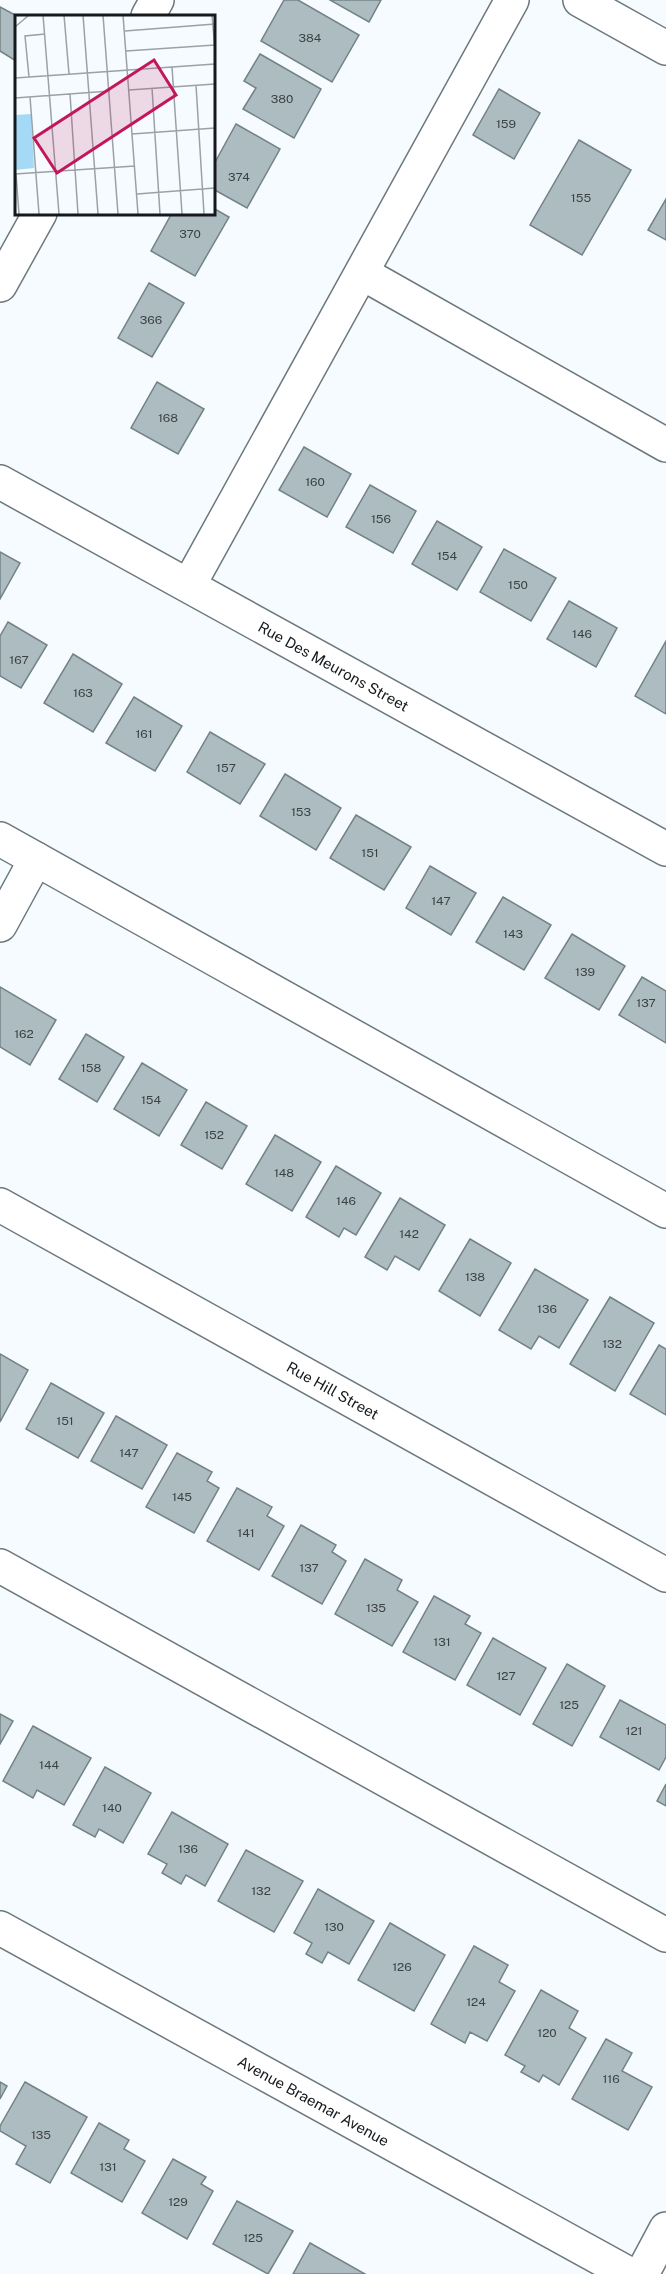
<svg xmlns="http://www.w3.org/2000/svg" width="666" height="2274" font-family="'Public Sans',sans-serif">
	<rect width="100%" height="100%" fill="#f5fbfe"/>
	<g fill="#adbcc0" stroke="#738285" stroke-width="1.5">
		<polygon points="284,0 298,0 359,35 332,82 261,41"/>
		<polygon points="330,0 381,0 369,22"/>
		<polygon points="0,7 17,16 16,61 0,51"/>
		<polygon points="260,54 321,89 294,138 243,109 256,88 244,81"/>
		<polygon points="499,89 540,113 514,159 473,135"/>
		<polygon points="236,124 280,149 247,208 213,189 213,166"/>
		<polygon points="579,140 631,170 582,255 530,225"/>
		<polygon points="666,199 666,240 648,230"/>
		<polygon points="213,208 229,217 195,276 151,251 172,213 213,213"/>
		<polygon points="149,283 184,303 152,357 118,338"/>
		<polygon points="157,382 204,409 178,454 131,428"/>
		<polygon points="304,447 351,474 327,517 279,490"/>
		<polygon points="370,485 416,511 393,553 346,527"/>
		<polygon points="437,521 482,547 457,590 412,564"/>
		<polygon points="504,549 556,578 531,621 480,592"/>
		<polygon points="0,552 20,563 0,599"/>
		<polygon points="569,601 617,628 596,667 547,639"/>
		<polygon points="8,622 47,645 21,688 0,676 0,636"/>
		<polygon points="666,641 666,714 635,696"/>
		<polygon points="73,654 122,684 93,732 44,703"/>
		<polygon points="134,697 182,726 155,771 106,743"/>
		<polygon points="210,732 265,764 240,804 187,772"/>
		<polygon points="285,774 341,808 316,850 260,816"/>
		<polygon points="356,815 411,847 384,890 330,858"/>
		<polygon points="430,866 476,893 451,935 406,908"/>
		<polygon points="503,897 551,925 524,970 476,942"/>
		<polygon points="572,934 625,966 599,1010 545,978"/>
		<polygon points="642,977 666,991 666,1043 619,1015"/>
		<polygon points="0,987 56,1020 30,1065 0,1047"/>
		<polygon points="86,1034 124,1057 97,1102 59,1079"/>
		<polygon points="142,1063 187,1090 159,1136 114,1109"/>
		<polygon points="206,1102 247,1126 222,1169 181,1145"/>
		<polygon points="275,1135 321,1162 292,1211 246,1184"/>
		<polygon points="336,1166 381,1193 356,1235 344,1228 339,1237 306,1217"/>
		<polygon points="400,1198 445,1225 419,1270 395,1256 387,1270 365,1257"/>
		<polygon points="470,1239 511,1263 480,1316 439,1291"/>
		<polygon points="535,1269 588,1300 559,1348 539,1336 531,1349 499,1330"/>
		<polygon points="610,1297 654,1323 615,1391 570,1364"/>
		<polygon points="659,1345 666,1349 666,1415 630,1394"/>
		<polygon points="0,1354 28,1370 0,1422"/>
		<polygon points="51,1383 104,1413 78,1458 26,1429"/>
		<polygon points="116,1416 167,1445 142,1489 91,1461"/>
		<polygon points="177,1453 212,1472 207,1481 219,1488 194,1533 146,1507"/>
		<polygon points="237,1488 272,1507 267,1516 284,1526 259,1570 207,1541"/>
		<polygon points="301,1525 336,1545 332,1552 346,1561 322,1604 272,1576"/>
		<polygon points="365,1559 402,1580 397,1590 418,1602 392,1646 335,1614"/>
		<polygon points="434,1596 470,1616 465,1624 481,1633 455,1680 403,1652"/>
		<polygon points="493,1638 546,1668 520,1715 467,1685"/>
		<polygon points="567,1664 605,1686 572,1746 533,1724"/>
		<polygon points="620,1700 666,1725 666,1757 659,1770 600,1737"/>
		<polygon points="0,1714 13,1721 0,1744"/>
		<polygon points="33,1726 91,1758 64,1805 37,1790 33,1798 3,1781"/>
		<polygon points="105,1767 151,1793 123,1843 99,1829 95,1837 73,1825"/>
		<polygon points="666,1784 666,1806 657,1801"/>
		<polygon points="172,1812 228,1844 205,1886 186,1875 181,1884 162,1873 167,1864 148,1854"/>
		<polygon points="246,1850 303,1881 274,1932 218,1901"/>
		<polygon points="318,1889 374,1921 349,1964 328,1952 322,1963 306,1954 312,1943 294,1933"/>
		<polygon points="390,1923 445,1955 414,2011 358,1980"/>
		<polygon points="474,1946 508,1965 499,1982 515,1991 487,2041 470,2032 465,2043 431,2024"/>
		<polygon points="541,1990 578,2011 569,2028 586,2038 559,2085 543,2075 539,2082 521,2072 525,2066 505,2055"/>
		<polygon points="606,2039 632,2053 622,2071 652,2087 628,2130 572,2099"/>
		<polygon points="0,2082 7,2086 0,2099"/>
		<polygon points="25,2082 87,2117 50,2183 16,2164 26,2146 0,2131 0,2126"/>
		<polygon points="99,2123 129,2140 124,2149 145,2161 122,2202 71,2173"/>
		<polygon points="173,2159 206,2177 201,2184 213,2191 187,2239 142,2213"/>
		<polygon points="237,2201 293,2231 268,2274 213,2244"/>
		<polygon points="310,2243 365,2274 293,2274"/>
	</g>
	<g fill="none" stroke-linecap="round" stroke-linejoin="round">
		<g stroke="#6c787e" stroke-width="36">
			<g id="minor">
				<polyline points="580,0 666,48"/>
				<polyline points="148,16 157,0"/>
				<polyline points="362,273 666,445"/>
				<polyline points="0,285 40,213"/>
				<path id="s1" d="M0,482L666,849"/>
				<polyline points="189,585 512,0"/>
				<polyline points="0,839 666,1211"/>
				<polyline points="0,925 36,859"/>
				<path id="s2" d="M0,1205L666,1575"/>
				<polyline points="0,1566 666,1935"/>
				<path id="s3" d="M0,1928L629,2274"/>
				<polyline points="642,2274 666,2229"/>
			</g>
		</g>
		<use href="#minor" stroke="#fff" stroke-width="33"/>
	</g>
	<g text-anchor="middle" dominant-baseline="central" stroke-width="4.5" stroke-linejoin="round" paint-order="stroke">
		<g font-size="12" fill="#3b4245">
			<text x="310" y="38">384</text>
			<text x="282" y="99">380</text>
			<text x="506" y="124">159</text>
			<text x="239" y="177">374</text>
			<text x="581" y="198">155</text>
			<text x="190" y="234">370</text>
			<text x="151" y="320">366</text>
			<text x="168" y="418">168</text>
			<text x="315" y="482">160</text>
			<text x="381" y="519">156</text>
			<text x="447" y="556">154</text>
			<text x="518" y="585">150</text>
			<text x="582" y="634">146</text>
			<text x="19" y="660">167</text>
			<text x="83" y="693">163</text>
			<text x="144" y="734">161</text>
			<text x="226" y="768">157</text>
			<text x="301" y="812">153</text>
			<text x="370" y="853">151</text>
			<text x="441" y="901">147</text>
			<text x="513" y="934">143</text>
			<text x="585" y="972">139</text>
			<text x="646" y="1003">137</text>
			<text x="24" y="1034">162</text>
			<text x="91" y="1068">158</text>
			<text x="151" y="1100">154</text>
			<text x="214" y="1135">152</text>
			<text x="284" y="1173">148</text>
			<text x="346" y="1201">146</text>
			<text x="409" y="1234">142</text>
			<text x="475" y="1277">138</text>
			<text x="547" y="1309">136</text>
			<text x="612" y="1344">132</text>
			<text x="65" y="1421">151</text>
			<text x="129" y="1453">147</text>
			<text x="182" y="1497">145</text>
			<text x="246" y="1533">141</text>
			<text x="309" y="1568">137</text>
			<text x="376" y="1608">135</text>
			<text x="442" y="1642">131</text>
			<text x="506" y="1676">127</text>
			<text x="569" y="1705">125</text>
			<text x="634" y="1731">121</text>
			<text x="49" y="1765">144</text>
			<text x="112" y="1808">140</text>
			<text x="188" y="1849">136</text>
			<text x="261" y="1891">132</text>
			<text x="334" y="1927">130</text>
			<text x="402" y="1967">126</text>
			<text x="476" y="2002">124</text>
			<text x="547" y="2033">120</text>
			<text x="611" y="2079">116</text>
			<text x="41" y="2135">135</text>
			<text x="108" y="2167">131</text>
			<text x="178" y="2202">129</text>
			<text x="253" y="2238">125</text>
		</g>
		<g font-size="15" fill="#15191c" stroke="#fff">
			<text stroke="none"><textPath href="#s1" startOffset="381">Rue Des Meurons Street</textPath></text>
			<text stroke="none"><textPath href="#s2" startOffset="381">Rue Hill Street</textPath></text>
			<text stroke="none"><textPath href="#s3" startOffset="358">Avenue Braemar Avenue</textPath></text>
		</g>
	</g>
	<g transform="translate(15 15)">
		<rect width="200" height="200" fill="#f5fbfe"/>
		<path d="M16,99L19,153L0,155V100Z" fill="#a5daf6"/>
		<path fill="none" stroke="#9ba1a4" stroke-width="1.5" d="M28,0L44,199M49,0L54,59M68,0L83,199M88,0L103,199M108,0L123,199M197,0L200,35M0,12L14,0M110,16L200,9M111,36L200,30M157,52L167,199M14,62L10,21L30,19M0,63L200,49M181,70L189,199M137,73L145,199M114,75L200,69M55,79L63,199M15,82L24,199M0,83L95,76M117,119L200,113M0,159L120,151M1,159L4,199M122,179L200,173"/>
		<path fill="#c2185b" fill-opacity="0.15" stroke="#c2185b" stroke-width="3" d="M139,45L161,80L42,158L19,123Z"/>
		<rect width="200" height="200" fill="none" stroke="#15191c" stroke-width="3"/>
	</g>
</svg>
